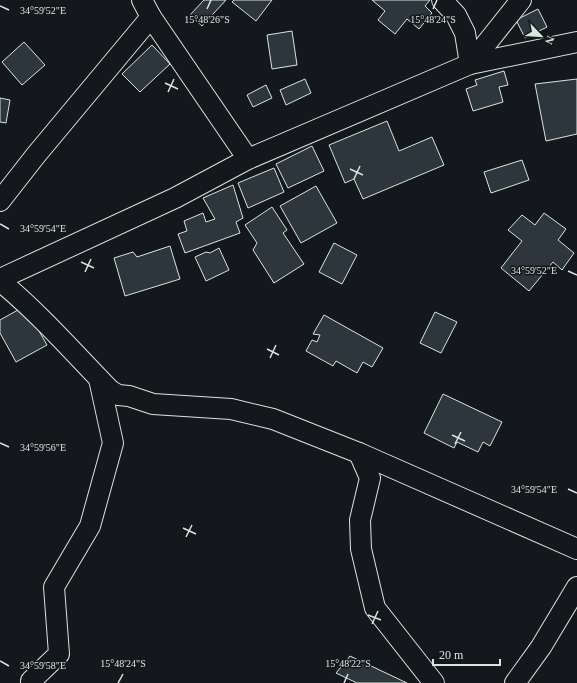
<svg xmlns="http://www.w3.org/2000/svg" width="577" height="683" font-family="'Times New Roman',serif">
	<rect width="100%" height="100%" fill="#14181c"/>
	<g fill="#2c363c" stroke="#d8e6dc">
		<polygon points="204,0 226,0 202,26 190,15"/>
		<polygon points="234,0 272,0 256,21 232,2"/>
		<polygon points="372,0 430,0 425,6 432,13 419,29 407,19 395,34 378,20 385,11"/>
		<polygon points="538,9 547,27 525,38 516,20"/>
		<polygon points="292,31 297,65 272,69 267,35"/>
		<polygon points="24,42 45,65 22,85 2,62"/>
		<polygon points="152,45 170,64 140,92 122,74"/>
		<polygon points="504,71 508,85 499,87 503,102 473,111 466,89 477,85 475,80"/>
		<polygon points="305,79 311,93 286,105 280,90"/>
		<polygon points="577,79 577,134 546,141 535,84"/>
		<polygon points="266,85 272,98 253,107 247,95"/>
		<polygon points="0,98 10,100 6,123 0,122"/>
		<polygon points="387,121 399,151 432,137 444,165 363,199 354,179 345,183 329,145"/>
		<polygon points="312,146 324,171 288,188 276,164"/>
		<polygon points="522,160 529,180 491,193 484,172"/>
		<polygon points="274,168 284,192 248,208 238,183"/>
		<polygon points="233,185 243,218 236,222 240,233 185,253 178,234 187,231 184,221 203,213 206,222 215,219 203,198"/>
		<polygon points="316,186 337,223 301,243 280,206"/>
		<polygon points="272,207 287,230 283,233 304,264 274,283 253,250 257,243 245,225"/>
		<polygon points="544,213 566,229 558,240 574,253 562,270 553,262 529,291 501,268 522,241 508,230 522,215 535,225"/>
		<polygon points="334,243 357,255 342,284 319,272"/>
		<polygon points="170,246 180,279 125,296 114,258 133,252 137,257"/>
		<polygon points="219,248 229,270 206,281 195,257 206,252 210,253"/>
		<polygon points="25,306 47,345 16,362 0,333 0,320"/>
		<polygon points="435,312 457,322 441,353 420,343"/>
		<polygon points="324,315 383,348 372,367 363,362 357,373 336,361 333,366 306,351 312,340 317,342 320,335 313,334"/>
		<polygon points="443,394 502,422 490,446 483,442 478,452 457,442 454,448 424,433"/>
		<polygon points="350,656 407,683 357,683 336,673"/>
	</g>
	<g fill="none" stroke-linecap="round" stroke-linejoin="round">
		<g stroke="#d8e6dc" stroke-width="22">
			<g id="minor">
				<polyline points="142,0 151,17"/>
				<polyline points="442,0 456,15 465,33 470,64"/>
				<polyline points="470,64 521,0"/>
				<polyline points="0,201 36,155 151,17 248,159"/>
				<polyline points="0,279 175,198 248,159 470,64 577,42"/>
				<path d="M0,281C40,314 74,353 110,390L118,395L129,396L153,404L231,409L273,419L359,453L577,549"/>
				<polyline points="359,453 370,478 360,520 361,549 375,608 434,683"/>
				<polyline points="31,683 31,681 59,654 54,587 90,526 113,443 99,379"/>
				<polyline points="515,683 541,647 577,587"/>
			</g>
		</g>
		<use href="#minor" stroke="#14181c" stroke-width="20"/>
	</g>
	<path fill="none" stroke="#d8e6dc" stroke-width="1.5" d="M0,6L9,10M207,9L211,0M433,9L437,0M165,83L178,89M168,92L174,79M350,169L363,175M354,179L360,166M0,224L9,229M81,262L94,268M568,271L577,275M85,272L91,259M267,349L279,355M270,358L276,345M452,435L465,441M0,443L9,447M455,444L461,432M568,489L577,493M183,528L196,534M186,537L192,525M368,615L381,620M372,624L378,611M0,661L9,666M118,683L123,674M344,683L348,674"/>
	<g font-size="10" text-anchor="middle" fill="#d8e6dc" stroke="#14181c" stroke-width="3" stroke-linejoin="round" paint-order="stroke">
		<text x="43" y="14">34°59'52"E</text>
		<text x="207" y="23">15°48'26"S</text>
		<text x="433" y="23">15°48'24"S</text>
		<text x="43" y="232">34°59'54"E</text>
		<text x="534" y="274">34°59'52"E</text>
		<text x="43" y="451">34°59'56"E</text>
		<text x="534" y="493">34°59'54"E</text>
		<text x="123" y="667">15°48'24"S</text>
		<text x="348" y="667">15°48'22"S</text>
		<text x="43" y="669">34°59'58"E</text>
	</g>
	<g transform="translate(541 36) rotate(115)" stroke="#14181c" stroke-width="3" paint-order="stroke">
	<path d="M0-3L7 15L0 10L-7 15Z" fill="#d8e6dc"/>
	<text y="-6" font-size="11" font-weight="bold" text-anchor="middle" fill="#d8e6dc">N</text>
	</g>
	<path d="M433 659v6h67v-6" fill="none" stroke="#d8e6dc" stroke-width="2"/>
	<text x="439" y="659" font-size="12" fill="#d8e6dc" stroke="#14181c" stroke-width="3" paint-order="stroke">20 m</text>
</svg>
